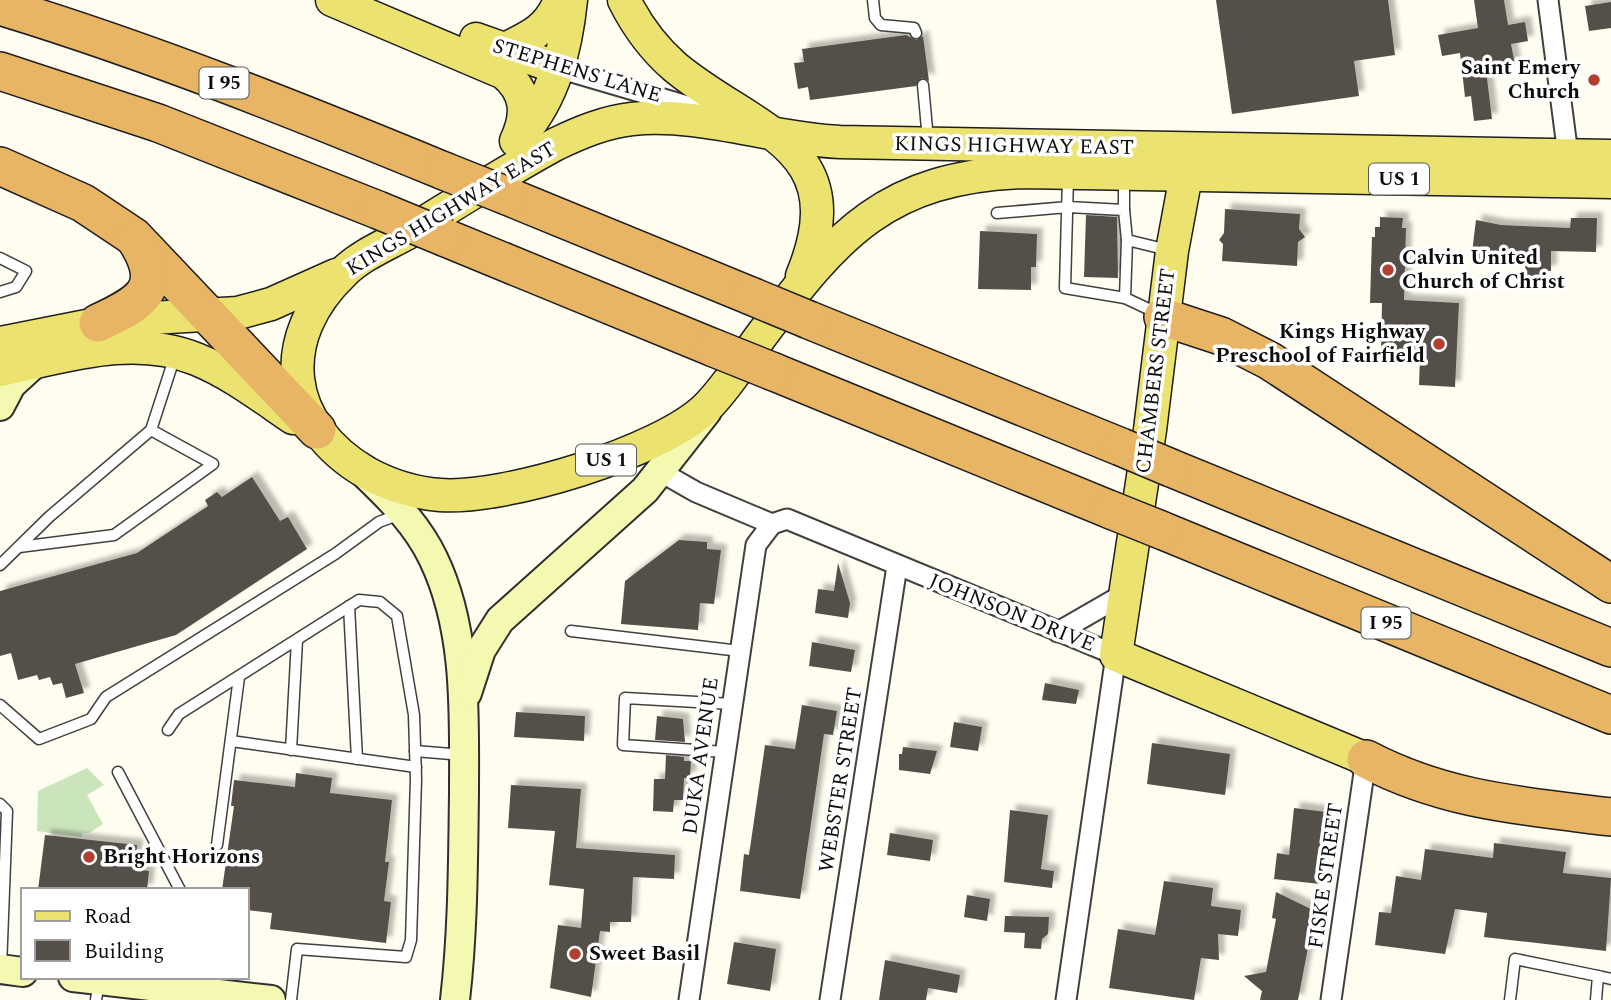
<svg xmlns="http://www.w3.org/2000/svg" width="1611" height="1000" font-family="Spectral,serif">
	<defs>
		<filter id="shadow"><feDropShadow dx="6" dy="-6" stdDeviation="2" flood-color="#0004"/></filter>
	</defs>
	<rect width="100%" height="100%" fill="#fefdef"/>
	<polygon fill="#cae5bb" points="87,768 104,785 87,795 103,824 89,833 82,833 82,837 37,831 38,791"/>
	<g fill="#55504a" filter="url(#shadow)">
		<polygon points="1216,0 1388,0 1395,55 1354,61 1359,96 1232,114"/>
		<polygon points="1474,0 1504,0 1508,25 1525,22 1528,41 1511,44 1515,65 1486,70 1492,119 1474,121 1471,96 1465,97 1460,53 1442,56 1438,35 1478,28"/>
		<polygon points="1611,2 1611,28 1589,31 1585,6"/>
		<polygon points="906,35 916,40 923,36 929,81 922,78 916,86 810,100 808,87 798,89 794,63 804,62 802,49"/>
		<polygon points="1225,209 1300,214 1299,229 1305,237 1298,242 1297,266 1222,261 1223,244 1219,240 1224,233"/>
		<polygon points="1086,215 1117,217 1118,278 1084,277"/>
		<polygon points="1380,217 1403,218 1402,228 1406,228 1404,300 1459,303 1455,387 1419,385 1420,357 1381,355 1382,303 1370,303 1372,237 1375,237 1375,227 1380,227"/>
		<polygon points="1571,218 1597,218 1596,252 1551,251 1551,271 1543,271 1543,277 1527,276 1525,266 1471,261 1476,220 1501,225 1570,228"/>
		<polygon points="980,231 1037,234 1036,267 1031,267 1031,290 978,289"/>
		<polygon points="252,477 280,521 288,517 307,549 176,635 75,664 84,693 66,698 62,683 53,685 50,677 39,680 37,675 18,680 11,653 0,656 0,591 137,553 208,506 205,500 217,492 222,497"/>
		<polygon points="679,540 707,542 707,549 721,550 714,604 700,603 698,630 621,624 625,581"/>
		<polygon points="838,563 850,603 848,618 815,613 818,589 834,591"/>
		<polygon points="812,642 855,650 851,672 809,666"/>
		<polygon points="1045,683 1079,690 1076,704 1042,700"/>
		<polygon points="802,705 837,711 833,735 824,734 800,899 740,891 744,854 749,855 765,745 795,749"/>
		<polygon points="516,712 585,716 584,741 514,737"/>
		<polygon points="657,716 683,719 685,742 655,740"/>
		<polygon points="954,722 982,727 978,751 950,747"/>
		<polygon points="1152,743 1230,754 1225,795 1147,784"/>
		<polygon points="903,747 937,751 930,774 899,770 899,754 902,754"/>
		<polygon points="666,755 684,757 684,761 691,761 690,778 684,778 683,800 674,800 673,812 653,811 654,779 665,779"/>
		<polygon points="296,773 332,778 330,793 392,800 385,862 389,862 384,901 391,902 386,943 270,929 272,913 247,910 247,890 222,890 234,806 231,806 234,780 295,787"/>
		<polygon points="511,785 581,789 576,848 675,855 674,879 633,877 631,922 610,922 610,932 600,931 591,997 550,988 558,925 581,928 584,889 549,885 555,831 508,828"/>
		<polygon points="1294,808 1326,812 1320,884 1274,879 1277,853 1289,855"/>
		<polygon points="1010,810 1048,815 1041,869 1054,871 1052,888 1004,882"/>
		<polygon points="890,833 933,840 930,861 887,855"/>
		<polygon points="45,835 137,845 135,869 149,871 147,890 38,890"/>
		<polygon points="1494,843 1566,852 1563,873 1611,878 1606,951 1484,937 1487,913 1455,909 1445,954 1375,945 1379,912 1391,913 1396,876 1421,880 1425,849 1493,858"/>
		<polygon points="1164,881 1213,888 1211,906 1241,910 1238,936 1218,934 1219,960 1201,958 1194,1000 1109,988 1118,929 1155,935"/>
		<polygon points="1276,892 1315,911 1298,1000 1260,1000 1262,991 1244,976 1266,972 1276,919 1272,918"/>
		<polygon points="967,895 990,899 987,921 964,917"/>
		<polygon points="1005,916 1049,917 1048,934 1042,939 1041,949 1024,948 1025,933 1004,932"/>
		<polygon points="734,942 776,949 770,991 727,984"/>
		<polygon points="885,960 960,975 957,993 928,988 926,1000 879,1000"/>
	</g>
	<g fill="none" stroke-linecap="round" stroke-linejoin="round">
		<g stroke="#404040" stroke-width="13">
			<g id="service">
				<polyline points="873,0 875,18 881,25 914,28 916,33"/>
				<polyline points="923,85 928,140"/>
				<polyline points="1124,210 1124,179"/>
				<polyline points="997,213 1068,207 1124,210 1127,240 1125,298 1065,288 1068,177"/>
				<polyline points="1127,240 1168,250"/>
				<polyline points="0,258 26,271 16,287 0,292"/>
				<polyline points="1125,298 1157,313"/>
				<polyline points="19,547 114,535 213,464 151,430"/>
				<polyline points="0,565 49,517 151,430 175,356"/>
				<polyline points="349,606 357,759"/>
				<polyline points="571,631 740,651"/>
				<polyline points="0,705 39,739 91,719 106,697 335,554 379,522 400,514"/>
				<polyline points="168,730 179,714 359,600 380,602 397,616 414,715 416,779 411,940 406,957 297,949 291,1000"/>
				<polyline points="231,741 416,767"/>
				<polyline points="291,750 297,640"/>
				<polyline points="415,751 463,755"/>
				<polyline points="725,752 623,745 625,698 732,704"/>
				<polyline points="118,772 180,890"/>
				<polyline points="0,804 7,811 1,968"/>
				<polyline points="217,845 239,677"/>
				<polyline points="1598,976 1611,979"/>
				<polyline points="96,1000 99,981"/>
				<polyline points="1510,1000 1515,959 1598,976 1596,1000"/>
			</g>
		</g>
		<g stroke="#404040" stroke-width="23">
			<g id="minor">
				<polyline points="1548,0 1569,163"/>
				<polyline points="558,68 708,112"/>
				<polyline points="661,472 696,492 772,524"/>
				<polyline points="1058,632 1124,594"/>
				<polyline points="689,1000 756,545 772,524 787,519 1116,655 1066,1000"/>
				<polyline points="830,1000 897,566"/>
				<polyline points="1331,1000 1366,759"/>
			</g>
		</g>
		<g stroke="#2f2f2f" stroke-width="32">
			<g id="secondary">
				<polyline points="0,406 11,385 35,363"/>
				<path d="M367,476C393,501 417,525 433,558C468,630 464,716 464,793C463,863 463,931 455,1000"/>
				<polyline points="467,693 481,650 500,620 645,490 707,411"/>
				<polyline points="0,969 23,972"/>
				<polyline points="73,977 271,1000"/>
			</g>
		</g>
		<g stroke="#1e1e1e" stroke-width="35">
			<g id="primary">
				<path d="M332,0L504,73C528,93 528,115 516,141"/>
				<path d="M624,0C637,26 653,48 675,67C753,132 856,145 802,276"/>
				<polyline points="476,39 558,68"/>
				<path d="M503,50C530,37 549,29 560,0"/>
				<path d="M522,134C554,97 566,49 571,0"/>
				<polyline points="1190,154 1172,251 1150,430 1116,655 1366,759"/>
				<path d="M1611,156L840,142C771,139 701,112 632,119C605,122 581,132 556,144C506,171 458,202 409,232C388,244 361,255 344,272C274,338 284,425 367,473C389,485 415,493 440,495C503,500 662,452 707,407C728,386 744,359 761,336C838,233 887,177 1023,172L1611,182"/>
				<polyline points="0,343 117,320 238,313 271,304 336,275"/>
				<path d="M0,370C64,357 132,333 196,359C231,373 262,397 293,418"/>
			</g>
		</g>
		<g stroke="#1e1e1e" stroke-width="40">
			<g id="motorway">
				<path d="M0,6C151,52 298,111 444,171"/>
				<polyline points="0,71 158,123 378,210"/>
				<polyline points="0,166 83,203 134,237 317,430"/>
				<polyline points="507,196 751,296"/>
				<polyline points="446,238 714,348"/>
				<polyline points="1163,317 1221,336 1270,361 1611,584"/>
				<polyline points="809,320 1121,447"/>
				<path d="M98,323C141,303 167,289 136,240"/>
				<polyline points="774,372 1111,510"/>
				<polyline points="1171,468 1611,648"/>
				<polyline points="1161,530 1611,715"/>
				<path d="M1366,759C1446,801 1524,806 1611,817"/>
			</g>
		</g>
		<use href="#service" stroke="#fff" stroke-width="10"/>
		<use href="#minor" stroke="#fff" stroke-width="19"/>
		<use href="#secondary" stroke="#f4f8b0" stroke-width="28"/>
		<use href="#primary" stroke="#ece270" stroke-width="32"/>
		<use href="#motorway" stroke="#e7b563" stroke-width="37"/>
		<g stroke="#1e1e1e" stroke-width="40" stroke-linecap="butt">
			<g id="motorway-bridge">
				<polyline points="444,171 507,196"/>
				<polyline points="378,210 446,238"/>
				<polyline points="751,296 809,320"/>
				<polyline points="714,348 774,372"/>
				<polyline points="1121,447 1171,468"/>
				<polyline points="1111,510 1161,530"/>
			</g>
		</g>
		<use href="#motorway-bridge" stroke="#e7b563" stroke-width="37"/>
	</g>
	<g fill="#b14032" stroke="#fff" stroke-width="2.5">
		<circle cx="1594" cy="80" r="7"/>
		<circle cx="1388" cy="270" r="7"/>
		<circle cx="1439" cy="344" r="7"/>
		<circle cx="89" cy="857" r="7"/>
		<circle cx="575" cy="954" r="7"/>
	</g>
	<g text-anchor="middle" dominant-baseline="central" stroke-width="7" stroke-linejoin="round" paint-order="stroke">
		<g fill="#fff" stroke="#565656" stroke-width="2">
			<rect x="199.5" y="67.5" width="49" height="31" rx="5"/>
			<rect x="1369" y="163.5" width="60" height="31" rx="5"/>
			<rect x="576" y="444.5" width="60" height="31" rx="5"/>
			<rect x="1361.5" y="607.5" width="49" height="31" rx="5"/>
		</g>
		<g font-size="19" font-weight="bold" fill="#0d0d0d">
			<text x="224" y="83">I 95</text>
			<text x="1399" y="179">US 1</text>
			<text x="606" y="460">US 1</text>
			<text x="1386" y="623">I 95</text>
		</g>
		<g font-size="21" font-weight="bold" fill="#0d0d0d" stroke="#fff" text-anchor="start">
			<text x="1580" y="68" text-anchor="end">Saint Emery<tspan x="1580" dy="24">Church</tspan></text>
			<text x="1402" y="258">Calvin United<tspan x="1402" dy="24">Church of Christ</tspan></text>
			<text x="1425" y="332" text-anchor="end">Kings Highway<tspan x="1425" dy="24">Preschool of Fairfield</tspan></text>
			<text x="103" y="857">Bright Horizons</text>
			<text x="589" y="954">Sweet Basil</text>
		</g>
		<g font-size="21" fill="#0d0d0d" stroke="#fff">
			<text transform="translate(577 71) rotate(17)">STEPHENS LANE</text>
			<text transform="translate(1014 146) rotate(1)">KINGS HIGHWAY EAST</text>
			<text transform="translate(451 209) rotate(-31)">KINGS HIGHWAY EAST</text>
			<text transform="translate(1156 371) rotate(-83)">CHAMBERS STREET</text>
			<text transform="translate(1012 613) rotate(22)">JOHNSON DRIVE</text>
			<text transform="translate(701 756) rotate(-82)">DUKA AVENUE</text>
			<text transform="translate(841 780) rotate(-81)">WEBSTER STREET</text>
			<text transform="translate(1326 876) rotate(-82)">FISKE STREET</text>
		</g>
	</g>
	<rect x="21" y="888" width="228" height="91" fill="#ffffff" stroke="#9e9e9e" stroke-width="2"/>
	<rect x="35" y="911" width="35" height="10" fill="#ece270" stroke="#9e9e9e" stroke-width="2"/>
	<text x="84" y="923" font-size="21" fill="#0d0d0d">Road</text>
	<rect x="35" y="940" width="35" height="21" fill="#55504a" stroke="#9e9e9e" stroke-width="2"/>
	<text x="84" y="958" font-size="21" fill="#0d0d0d">Building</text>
</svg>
